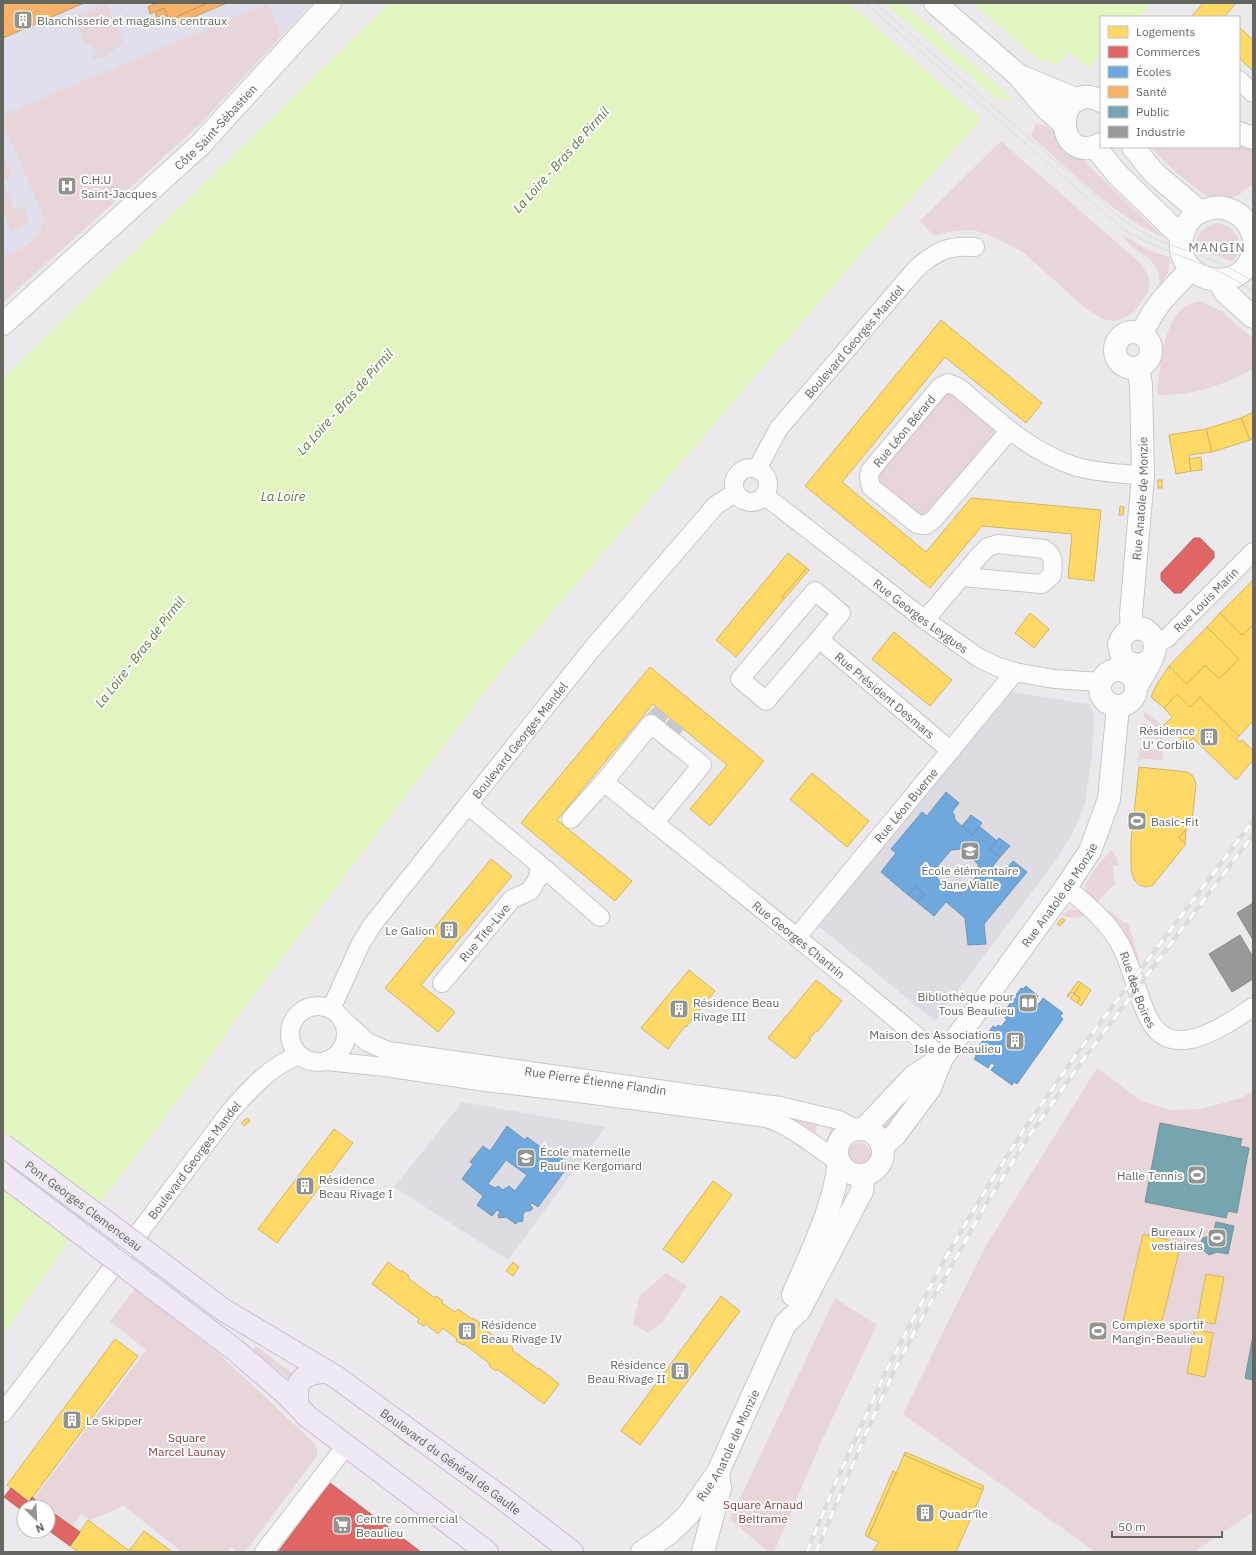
<svg xmlns="http://www.w3.org/2000/svg" width="1256" height="1555" font-family="'IBM Plex Sans',sans-serif">
	<rect width="100%" height="100%" fill="#ece9ed"/>
	<g fill="#dfdbe2">
		<polygon points="1011,692 1090,704 1094,717 1092,755 1085,803 1072,835 1051,867 935,1021 817,925"/>
		<polygon points="462,1102 606,1127 508,1260 394,1187"/>
	</g>
	<polygon fill="#e0dfeb" points="3,3 312,3 203,121 3,303"/>
	<g fill="#e8d5d9">
		<path d="M107,3L123,42C114,49 103,62 91,58L90,56L96,53L92,43L85,45L74,17Z"/>
		<polygon points="268,3 281,36 203,121 59,252 3,122 3,115"/>
		<path d="M1036,124L1047,126L1055,133L1164,238C1112,214 1073,173 1031,136Z"/>
		<polygon points="1001,141 1140,263 1148,275 1150,285 1148,292 1134,312 1126,317 1115,321 1103,319 1085,308 1024,253 996,238 974,230 953,231 934,236 920,221"/>
		<path d="M1239,143L1253,149V184C1243,192 1233,200 1220,201C1206,201 1160,159 1152,147H1239Z"/>
		<polygon points="3,154 12,176 3,180"/>
		<polygon points="3,183 15,211 24,207 29,218 25,225 11,231 3,213"/>
		<path d="M45,222L58,252L3,302V256C20,249 38,244 42,223Z"/>
		<path d="M1217,223C1237,226 1247,246 1232,261L1195,248C1196,233 1203,227 1217,223Z"/>
		<path d="M1123,235L1147,249L1170,258L1168,273L1159,287C1163,254 1133,257 1123,235Z"/>
		<path d="M1200,301L1221,311L1253,339V369C1222,386 1192,396 1157,395C1161,366 1162,306 1200,301Z"/>
		<polygon points="957,392 994,423 995,439 932,514 920,516 876,478 945,394"/>
		<polygon points="1145,712 1168,730 1163,733 1144,717"/>
		<polygon points="1143,722 1167,741 1142,737"/>
		<polygon points="1140,748 1163,751 1162,760 1141,759 1137,766"/>
		<polygon points="1111,850 1118,859 1118,866 1113,866 1114,883 1117,882 1096,903 1086,892 1085,885 1094,870"/>
		<path d="M1071,909L1082,911L1086,915C1077,918 1069,920 1061,914Z"/>
		<polygon points="1108,910 1125,923 1128,923 1139,960 1135,962 1105,913"/>
		<polygon points="1097,1068 1141,1101 1171,1110 1201,1109 1241,1098 1253,1091 1253,1512 1194,1552 1095,1552 903,1414 984,1249"/>
		<polygon points="912,1088 918,1093 884,1133 882,1131 879,1125"/>
		<polygon points="789,1117 818,1123 814,1136 788,1121"/>
		<polygon points="831,1128 836,1132 836,1141 831,1147 824,1147"/>
		<circle cx="859" cy="1155" r="12"/>
		<polygon points="666,1273 687,1286 663,1322 648,1333 633,1324 640,1295"/>
		<polygon points="135,1289 218,1353 313,1442 317,1449 317,1456 245,1552 237,1552 231,1547 227,1552 182,1552 124,1506 90,1520 81,1514 73,1526 35,1497 146,1350 110,1321"/>
		<polygon points="835,1298 877,1325 822,1440 774,1552 768,1552 730,1519"/>
		<polygon points="254,1347 257,1347 296,1376 292,1381 253,1351"/>
	</g>
	<polygon fill="#e2f4c0" points="390,3 1152,3 1139,17 1101,17 1101,55 1089,68 1069,52 1015,109 1001,97 854,262 498,675 236,1019 200,1071 101,1202 68,1242 3,1335 3,378"/>
	<g fill="#ece9ed">
		<polygon points="848,3 885,3 1000,102 983,121"/>
		<polygon points="902,3 973,3 1041,62 1048,60 1056,65 1013,110 1010,107 1011,105 1008,101 1011,97"/>
	</g>
	<g fill="#ffd966" stroke="#d0b664">
		<polygon points="1203,3 1236,3 1224,17 1193,17 1192,16"/>
		<polygon points="1239,27 1253,40 1253,71 1239,58"/>
		<polygon points="941,320 1042,403 1026,423 945,357 842,482 926,552 971,498 1101,510 1094,581 1068,578 1072,534 982,526 930,588 805,486"/>
		<polygon points="1253,412 1253,438 1250,440 1241,418"/>
		<polygon points="1241,418 1250,440 1212,452 1206,429"/>
		<polygon points="1206,429 1212,452 1189,455 1191,471 1176,474 1169,435"/>
		<polygon points="1201,457 1202,470 1191,471 1189,459"/>
		<rect x="1158" y="480" width="4" height="8"/>
		<polygon points="1120,506 1124,507 1123,515 1119,515"/>
		<polygon points="788,553 807,568 782,597 784,599 736,657 716,640"/>
		<polygon points="807,568 809,570 784,599 782,597"/>
		<polygon points="1253,580 1253,625 1242,635 1220,613"/>
		<polygon points="1030,613 1049,629 1034,648 1015,633"/>
		<polygon points="1220,613 1242,635 1253,625 1253,721 1239,736 1200,697 1190,707 1177,694 1164,708 1151,697 1157,684 1169,666 1187,684 1205,665 1219,679 1239,659 1207,627"/>
		<polygon points="1207,627 1239,659 1219,679 1205,665 1187,684 1169,666"/>
		<polygon points="894,632 952,680 930,706 872,659"/>
		<polygon points="650,667 764,761 710,826 690,809 727,765 653,704 557,820 632,881 615,901 521,823"/>
		<polygon points="1177,694 1190,707 1200,697 1239,736 1236,739 1240,742 1242,740 1253,750 1253,760 1236,780 1193,738 1188,744 1164,725 1172,717 1164,708"/>
		<polygon points="1139,767 1187,772 1193,776 1196,784 1192,822 1179,838 1186,844 1153,885 1146,887 1139,885 1134,880 1131,869 1131,841"/>
		<polygon points="812,773 869,821 847,847 790,799"/>
		<polygon points="1186,830 1185,843 1179,838"/>
		<polygon points="491,859 512,876 421,985 455,1012 438,1032 385,988"/>
		<polygon points="1062,918 1065,920 1060,926 1057,924"/>
		<polygon points="689,970 715,991 686,1027 685,1026 668,1049 641,1028"/>
		<polygon points="816,980 842,1001 817,1032 816,1031 809,1039 811,1040 795,1059 768,1038"/>
		<polygon points="1078,981 1081,983 1074,994 1072,992 1068,997 1067,996"/>
		<polygon points="1081,983 1091,990 1081,1006 1077,1003 1080,998 1074,994"/>
		<polygon points="964,994 967,996 961,1002 959,1000"/>
		<polygon points="1074,994 1080,998 1077,1003 1070,998"/>
		<polygon points="247,1118 250,1121 244,1126 241,1123"/>
		<polygon points="334,1129 353,1143 277,1243 258,1229"/>
		<polygon points="713,1181 732,1195 683,1263 663,1249"/>
		<polygon points="1143,1234 1181,1243 1160,1330 1123,1322"/>
		<polygon points="388,1262 401,1272 402,1270 409,1276 408,1278 435,1298 436,1296 443,1301 442,1303 455,1312 458,1309 472,1319 473,1318 480,1323 479,1325 505,1344 506,1343 513,1348 512,1350 538,1369 539,1368 559,1384 544,1404 497,1369 496,1371 489,1366 490,1364 464,1344 463,1345 456,1341 457,1339 443,1328 438,1334 426,1324 424,1326 417,1322 419,1319 372,1284"/>
		<polygon points="513,1262 519,1267 513,1276 506,1271"/>
		<polygon points="1206,1274 1224,1277 1215,1324 1197,1321"/>
		<polygon points="721,1296 740,1311 640,1445 621,1431"/>
		<polygon points="1195,1330 1213,1333 1205,1377 1187,1373"/>
		<polygon points="115,1339 138,1356 29,1502 7,1485"/>
		<polygon points="378,1417 412,1443 410,1446 376,1420"/>
		<polygon points="905,1452 984,1486 983,1490 904,1455"/>
		<polygon points="904,1455 983,1490 956,1552 870,1552 873,1551 879,1542 868,1537"/>
		<polygon points="893,1471 896,1473 868,1537 865,1535"/>
		<polygon points="88,1520 127,1549 131,1552 78,1552 70,1546"/>
		<polygon points="144,1531 171,1551 170,1552 129,1551"/>
	</g>
	<g fill="#e06666" stroke="#ba6664">
		<polygon points="1194,538 1200,538 1214,552 1214,558 1181,593 1174,593 1161,580 1161,573"/>
		<polygon points="330,1483 400,1536 421,1552 278,1552"/>
		<polygon points="11,1488 29,1502 32,1497 46,1507 24,1507 24,1512 4,1497"/>
		<polygon points="48,1509 80,1532 70,1546 48,1530"/>
	</g>
	<g fill="#6fa8dc" stroke="#6b94b6" fill-rule="evenodd">
		<path d="M946,792L959,803L952,812L954,814L955,820L972,835L979,826L997,841L990,849L1000,857L993,866L999,870L1005,871L1013,861L1027,872L984,924L986,944L968,945L965,918L946,902L934,916L917,902L924,894L915,887L908,895L881,872L896,853L891,849L922,812L927,816ZM961,849L978,864L979,873L964,892L954,893L937,878L936,868L951,850Z"/>
		<polygon points="971,815 982,823 972,835 962,826"/>
		<polygon points="999,838 1010,846 1000,857 990,849"/>
		<polygon points="915,887 924,894 917,902 908,895"/>
		<polygon points="1026,986 1038,996 1035,1001 1039,1004 1043,998 1063,1013 1060,1016 1063,1019 1017,1084 1014,1082 1012,1085 991,1070 995,1065 991,1063 988,1068 974,1059 976,1056 974,1053 993,1026 996,1028 998,1025 1001,1027 1007,1019 1004,1017 1006,1013 1004,1012 1021,988 1023,989"/>
		<path d="M507,1126L525,1140L527,1137L555,1158L559,1153L562,1154L563,1158L559,1164L566,1169L538,1207L532,1203L530,1205L533,1208L530,1211H525L523,1215V1221L517,1222L516,1224L506,1217L499,1218L498,1215L500,1212L497,1210L492,1216L477,1205L483,1196L462,1179L473,1164L470,1162L483,1146L490,1151ZM506,1160L527,1175L515,1191L509,1186L503,1190L498,1186L495,1188L488,1184Z"/>
	</g>
	<g fill="#f6b26b" stroke="#ca9b67">
		<polygon points="3,3 84,3 3,38"/>
		<polygon points="157,3 208,3 169,20 164,8 150,14 148,7"/>
		<polygon points="208,3 227,3 172,26 169,20"/>
		<polygon points="164,8 169,20 159,24 155,12"/>
	</g>
	<g fill="#76a5af" stroke="#709297">
		<polygon points="1160,1123 1242,1139 1240,1146 1249,1148 1237,1213 1228,1211 1226,1218 1145,1202"/>
		<polygon points="1216,1222 1234,1226 1228,1254 1217,1252 1209,1255 1201,1248 1201,1242 1203,1238 1213,1235"/>
		<polygon points="1253,1336 1253,1380 1245,1378"/>
	</g>
	<g fill="#999" stroke="#888a87">
		<polygon points="1253,903 1253,940 1237,913"/>
		<polygon points="1240,935 1253,957 1253,979 1232,992 1209,954"/>
	</g>
	<g fill="none" stroke-linecap="round" stroke-linejoin="round">
		<g stroke="#cac8c9" stroke-width="18" stroke-dasharray="18 9" stroke-linecap="butt">
			<polyline points="651,724 662,711"/>
			<polyline points="667,737 677,723"/>
		</g>
		<g stroke="#c8c7c7" stroke-width="20">
			<g id="street">
				<polyline points="1239,80 1253,93"/>
				<path id="s1" d="M1010,430L934,519L926,525L917,524L871,487L869,478L870,471L940,387L948,383L958,387C994,417 1028,451 1074,466C1096,473 1120,473 1143,476"/>
				<circle cx="751" cy="485" r="17"/>
				<path id="s2" d="M757,469L779,428L916,269C936,251 948,245 975,247"/>
				<path id="s3" d="M764,495L925,620L979,658L998,667L1015,672L1054,679L1101,682"/>
				<path d="M925,620L978,557L988,547L998,544L1044,549C1055,556 1053,563 1052,575L1042,584L962,577"/>
				<path id="s4" d="M819,639L766,701L740,679L815,591L841,613L819,639L951,751"/>
				<path id="s5" d="M1156,644L1167,638L1253,552"/>
				<polyline points="571,819 604,782"/>
				<path id="s6" d="M654,823L702,765L651,724L604,782C717,874 832,963 942,1058"/>
				<polyline points="540,865 600,917"/>
				<path id="s7" d="M1066,887C1085,903 1106,920 1119,942C1133,967 1136,996 1150,1021C1173,1063 1226,1025 1253,1007"/>
				<path id="s8" d="M797,937L1015,672"/>
				<path id="s9" d="M442,983L512,899L530,891L538,878L540,865L468,805"/>
				<circle cx="318" cy="1034" r="28"/>
				<path id="s10" d="M331,1009L361,943L373,924L591,650L716,505L735,493"/>
				<path id="s11" d="M343,1020L367,1042L388,1051L780,1106L839,1120L855,1129"/>
				<path d="M326,1061L385,1067L486,1082L571,1092L767,1118C795,1128 814,1146 839,1162"/>
				<path id="s12" d="M3,1413L229,1113C249,1090 270,1066 299,1055"/>
				<polyline points="264,1552 346,1446"/>
			</g>
		</g>
		<g stroke="#c7c7c6" stroke-width="24">
			<g id="secondary">
				<polyline points="935,3 1018,75 1045,107 1063,123"/>
				<polyline points="1020,76 1078,100"/>
				<path d="M1101,101C1054,77 1052,168 1101,144"/>
				<polyline points="1239,133 1253,138"/>
				<polyline points="1095,147 1117,174 1182,237"/>
				<polyline points="1133,147 1154,173 1200,212"/>
				<path d="M1253,235C1247,215 1226,202 1205,210C1195,213 1187,221 1184,231C1165,278 1241,302 1253,252"/>
				<polyline points="1219,280 1225,292 1253,317"/>
				<path id="s13" d="M3,324L200,145L330,3"/>
				<circle cx="1133" cy="350" r="18"/>
				<polyline points="1141,334 1154,311 1163,299 1191,269"/>
				<path id="s14" d="M1132,629L1131,614L1143,476L1141,385L1138,368"/>
				<circle cx="1118" cy="688" r="18"/>
				<path d="M1137,686C1146,668 1168,644 1144,629C1131,627 1123,632 1119,645L1122,657C1131,666 1139,667 1150,660"/>
				<circle cx="860" cy="1152" r="23"/>
				<polyline points="864,1129 914,1076 942,1058"/>
				<path id="s15" d="M882,1146L895,1135L930,1088L942,1058L1066,887L1090,851L1109,799L1118,707"/>
				<path d="M793,1295C811,1252 834,1208 839,1162"/>
				<path id="s16" d="M642,1552L668,1534L688,1515L718,1472L785,1324L799,1311L862,1191L864,1175"/>
				<polyline points="703,1552 720,1488 718,1475"/>
			</g>
		</g>
		<g stroke="#cab9d3" stroke-width="24">
			<g id="primary">
				<path id="s17" d="M152,1256L222,1309L336,1377L502,1498L572,1552"/>
				<polyline points="149,1285 235,1350 286,1394 307,1416 487,1552"/>
				<path d="M298,1404C293,1380 305,1372 327,1372"/>
			</g>
		</g>
		<use href="#street" stroke="#fcfcfc" stroke-width="18"/>
		<use href="#secondary" stroke="#fcfcfc" stroke-width="22"/>
		<use href="#primary" stroke="#f0e9f3" stroke-width="22"/>
		<g stroke="#dcdcdc" stroke-width="1">
			<path d="M865,3L1124,230C1165,255 1215,262 1253,292"/>
			<path d="M875,3L1117,215C1129,224 1141,232 1154,238C1188,253 1223,260 1253,282"/>
		</g>
		<g stroke="#dcdcdc" stroke-width="4.5">
			<g id="rail">
				<polyline points="807,1552 835,1484 887,1369 942,1264 982,1196 1023,1131 1078,1052 1253,821"/>
				<polyline points="816,1552 864,1438 893,1373 918,1325 988,1201 1029,1136 1085,1057 1253,835"/>
			</g>
		</g>
		<use href="#rail" stroke="#fff" stroke-width="3" stroke-dasharray="9" stroke-linecap="butt"/>
		<g stroke="#cab9d3" stroke-width="24" stroke-linecap="butt">
			<g id="primary-bridge">
				<path id="s18" d="M3,1145L152,1256"/>
				<polyline points="3,1175 149,1285"/>
			</g>
		</g>
		<use href="#primary-bridge" stroke="#f0e9f3" stroke-width="22"/>
	</g>
	<defs>
		<g id="building-square" transform="scale(1)"><rect x="-9" y="-9" width="18" height="18" rx="4" fill="#929490" stroke="#fff"/><path d="M-4-6H4V6H1V3H-1V6H-4ZM-2.5-4.3h1.7v1.8h-1.7ZM.8-4.3h1.7v1.8H.8ZM-2.5-1h1.7V.8h-1.7ZM.8-1h1.7V.8H.8Z" fill="#fff"/></g>
		<g id="hospital-square" transform="scale(1)"><rect x="-9" y="-9" width="18" height="18" rx="4" fill="#929490" stroke="#fff"/><path d="M-5-5h3v3.5h4V-5h3V5h-3V1.5h-4V5h-3Z" fill="#fff"/></g>
		<g id="stadium-square" transform="scale(1)"><rect x="-9" y="-9" width="18" height="18" rx="4" fill="#929490" stroke="#fff"/><path d="M0-5a6.5 5 0 1 0 0 10a6.5 5 0 1 0 0-10ZM-3.5-1.8h7v3.6h-7Z" fill="#fff"/></g>
		<g id="school-square" transform="scale(1)"><rect x="-9" y="-9" width="18" height="18" rx="4" fill="#929490" stroke="#fff"/><path d="M0-5L7-2L0 1L-7-2ZM-4 1L0 2.5L4 1V4Q0 6-4 4Z" fill="#fff"/></g>
		<g id="library-square" transform="scale(1)"><rect x="-9" y="-9" width="18" height="18" rx="4" fill="#929490" stroke="#fff"/><path d="M-6-4Q-3-5.5-.7-3.5V5Q-3 3-6 4ZM6-4Q3-5.5 .7-3.5V5Q3 3 6 4Z" fill="#fff"/></g>
		<g id="supermarket-square" transform="scale(1)"><rect x="-9" y="-9" width="18" height="18" rx="4" fill="#929490" stroke="#fff"/><path d="M-6-5.5h2.5l.6 2H6L4.5 2H-2.5L-4.4-4H-6ZM-1.5 3.2a1.3 1.3 0 1 0 .1 0ZM3 3.2a1.3 1.3 0 1 0 .1 0Z" fill="#fff"/></g>
	</defs>
	<g fill-rule="evenodd">
		<use href="#building-square" x="23" y="20"/>
		<use href="#hospital-square" x="67" y="186"/>
		<use href="#building-square" x="1209" y="737"/>
		<use href="#stadium-square" x="1137" y="821"/>
		<use href="#school-square" x="970" y="851"/>
		<use href="#building-square" x="449" y="930"/>
		<use href="#library-square" x="1028" y="1003"/>
		<use href="#building-square" x="679" y="1009"/>
		<use href="#building-square" x="1015" y="1041"/>
		<use href="#school-square" x="526" y="1158"/>
		<use href="#stadium-square" x="1197" y="1175"/>
		<use href="#building-square" x="305" y="1186"/>
		<use href="#stadium-square" x="1217" y="1238"/>
		<use href="#building-square" x="467" y="1331"/>
		<use href="#stadium-square" x="1098" y="1331"/>
		<use href="#building-square" x="680" y="1371"/>
		<use href="#building-square" x="72" y="1420"/>
		<use href="#building-square" x="925" y="1513"/>
		<use href="#supermarket-square" x="342" y="1525"/>
	</g>
	<g text-anchor="middle" dominant-baseline="central" stroke-width="4" stroke-linejoin="round" paint-order="stroke">
		<g font-size="12" fill="#62665e" stroke="#fff" text-anchor="start">
			<text x="37" y="20">Blanchisserie et magasins centraux</text>
			<text x="81" y="179">C.H.U<tspan x="81" dy="14">Saint-Jacques</tspan></text>
			<text x="1195" y="730" text-anchor="end">Résidence<tspan x="1195" dy="14">U' Corbilo</tspan></text>
			<text x="1151" y="821">Basic-Fit</text>
			<text x="970" y="870" text-anchor="middle">École élémentaire<tspan x="970" dy="14">Jane Vialle</tspan></text>
			<text x="435" y="930" text-anchor="end">Le Galion</text>
			<text x="1014" y="996" text-anchor="end">Bibliothèque pour<tspan x="1014" dy="14">Tous Beaulieu</tspan></text>
			<text x="693" y="1002">Résidence Beau<tspan x="693" dy="14">Rivage III</tspan></text>
			<text x="1001" y="1034" text-anchor="end">Maison des Associations<tspan x="1001" dy="14">Isle de Beaulieu</tspan></text>
			<text x="540" y="1151">École maternelle<tspan x="540" dy="14">Pauline Kergomard</tspan></text>
			<text x="1183" y="1175" text-anchor="end">Halle Tennis</text>
			<text x="319" y="1179">Résidence<tspan x="319" dy="14">Beau Rivage I</tspan></text>
			<text x="1203" y="1231" text-anchor="end">Bureaux /<tspan x="1203" dy="14">vestiaires</tspan></text>
			<text x="481" y="1324">Résidence<tspan x="481" dy="14">Beau Rivage IV</tspan></text>
			<text x="1112" y="1324">Complexe sportif<tspan x="1112" dy="14">Mangin-Beaulieu</tspan></text>
			<text x="666" y="1364" text-anchor="end">Résidence<tspan x="666" dy="14">Beau Rivage II</tspan></text>
			<text x="86" y="1420">Le Skipper</text>
			<text x="939" y="1513">Quadr'île</text>
			<text x="356" y="1518">Centre commercial<tspan x="356" dy="14">Beaulieu</tspan></text>
		</g>
		<g font-size="12" fill="#62665e" stroke="#fff">
			<text stroke="none"><textPath href="#s13" startOffset="290">Côte Saint-Sébastien</textPath></text>
			<text stroke="none"><textPath href="#s2" startOffset="161">Boulevard Georges Mandel</textPath></text>
			<text stroke="none"><textPath href="#s1" startOffset="264">Rue Léon Bérard</textPath></text>
			<text stroke="none"><textPath href="#s14" startOffset="131">Rue Anatole de Monzie</textPath></text>
			<text stroke="none"><textPath href="#s5" startOffset="67">Rue Louis Marin</textPath></text>
			<text stroke="none"><textPath href="#s3" startOffset="198">Rue Georges Leygues</textPath></text>
			<text stroke="none"><textPath href="#s4" startOffset="386">Rue Président Desmars</textPath></text>
			<text stroke="none"><textPath href="#s10" startOffset="330">Boulevard Georges Mandel</textPath></text>
			<text stroke="none"><textPath href="#s8" startOffset="171">Rue Léon Buerne</textPath></text>
			<text stroke="none"><textPath href="#s15" startOffset="309">Rue Anatole de Monzie</textPath></text>
			<text stroke="none"><textPath href="#s9" startOffset="66">Rue Tite-Live</textPath></text>
			<text stroke="none"><textPath href="#s6" startOffset="466">Rue Georges Chartrin</textPath></text>
			<text stroke="none"><textPath href="#s7" startOffset="128">Rue des Boires</textPath></text>
			<text stroke="none"><textPath href="#s11" startOffset="265">Rue Pierre Étienne Flandin</textPath></text>
			<text stroke="none"><textPath href="#s12" startOffset="317">Boulevard Georges Mandel</textPath></text>
			<text stroke="none"><textPath href="#s18" startOffset="101">Pont Georges Clemenceau</textPath></text>
			<text stroke="none"><textPath href="#s16" startOffset="140">Rue Anatole de Monzie</textPath></text>
			<text stroke="none"><textPath href="#s17" startOffset="363">Boulevard du Général de Gaulle</textPath></text>
		</g>
		<g font-size="12" fill="#863d3f" stroke="#fff">
			<text x="187" y="1437">Square<tspan x="187" dy="14">Marcel Launay</tspan></text>
			<text x="763" y="1504">Square Arnaud<tspan x="763" dy="14">Beltrame</tspan></text>
		</g>
		<g font-size="13" font-style="italic" fill="#5b7837" stroke="#fff">
			<text transform="translate(561 160) rotate(-48)">La Loire - Bras de Pirmil</text>
			<text transform="translate(345 402) rotate(-48)">La Loire - Bras de Pirmil</text>
			<text x="283" y="496">La Loire</text>
			<text transform="translate(140 652) rotate(-52)">La Loire - Bras de Pirmil</text>
		</g>
		<g font-size="13" letter-spacing="1" fill="#74786f" stroke="#fff">
			<text x="1217" y="247">MANGIN</text>
		</g>
	</g>
	<rect width="1256" height="1555" fill="none" stroke="#62665e" stroke-width="8"/>
	<rect x="1100" y="16" width="140" height="132" fill="#ffffff" stroke="#c0c2bf"/>
	<rect x="1108" y="26" width="20" height="12" fill="#ffd966" stroke="#c0c2bf"/>
	<text x="1136" y="36" font-size="12" fill="#62665e">Logements</text>
	<rect x="1108" y="46" width="20" height="12" fill="#e06666" stroke="#c0c2bf"/>
	<text x="1136" y="56" font-size="12" fill="#62665e">Commerces</text>
	<rect x="1108" y="66" width="20" height="12" fill="#6fa8dc" stroke="#c0c2bf"/>
	<text x="1136" y="76" font-size="12" fill="#62665e">Écoles</text>
	<rect x="1108" y="86" width="20" height="12" fill="#f6b26b" stroke="#c0c2bf"/>
	<text x="1136" y="96" font-size="12" fill="#62665e">Santé</text>
	<rect x="1108" y="106" width="20" height="12" fill="#76a5af" stroke="#c0c2bf"/>
	<text x="1136" y="116" font-size="12" fill="#62665e">Public</text>
	<rect x="1108" y="126" width="20" height="12" fill="#999999" stroke="#c0c2bf"/>
	<text x="1136" y="136" font-size="12" fill="#62665e">Industrie</text>
	<g transform="translate(36 1519) rotate(156)"><circle r="19" fill="#ffffff" stroke="#c0c2bf"/>
	<path d="M0-3L7 15L0 10L-7 15Z" fill="#929490"/>
	<text y="-6" font-size="11" font-weight="bold" text-anchor="middle" fill="#62665e">N</text>
	</g>
	<path d="M1112 1531v6h110v-6" fill="none" stroke="#62665e" stroke-width="2"/>
	<text x="1118" y="1531" font-size="12" fill="#62665e" stroke="#ffffff" stroke-width="3" paint-order="stroke">50 m</text>
</svg>
